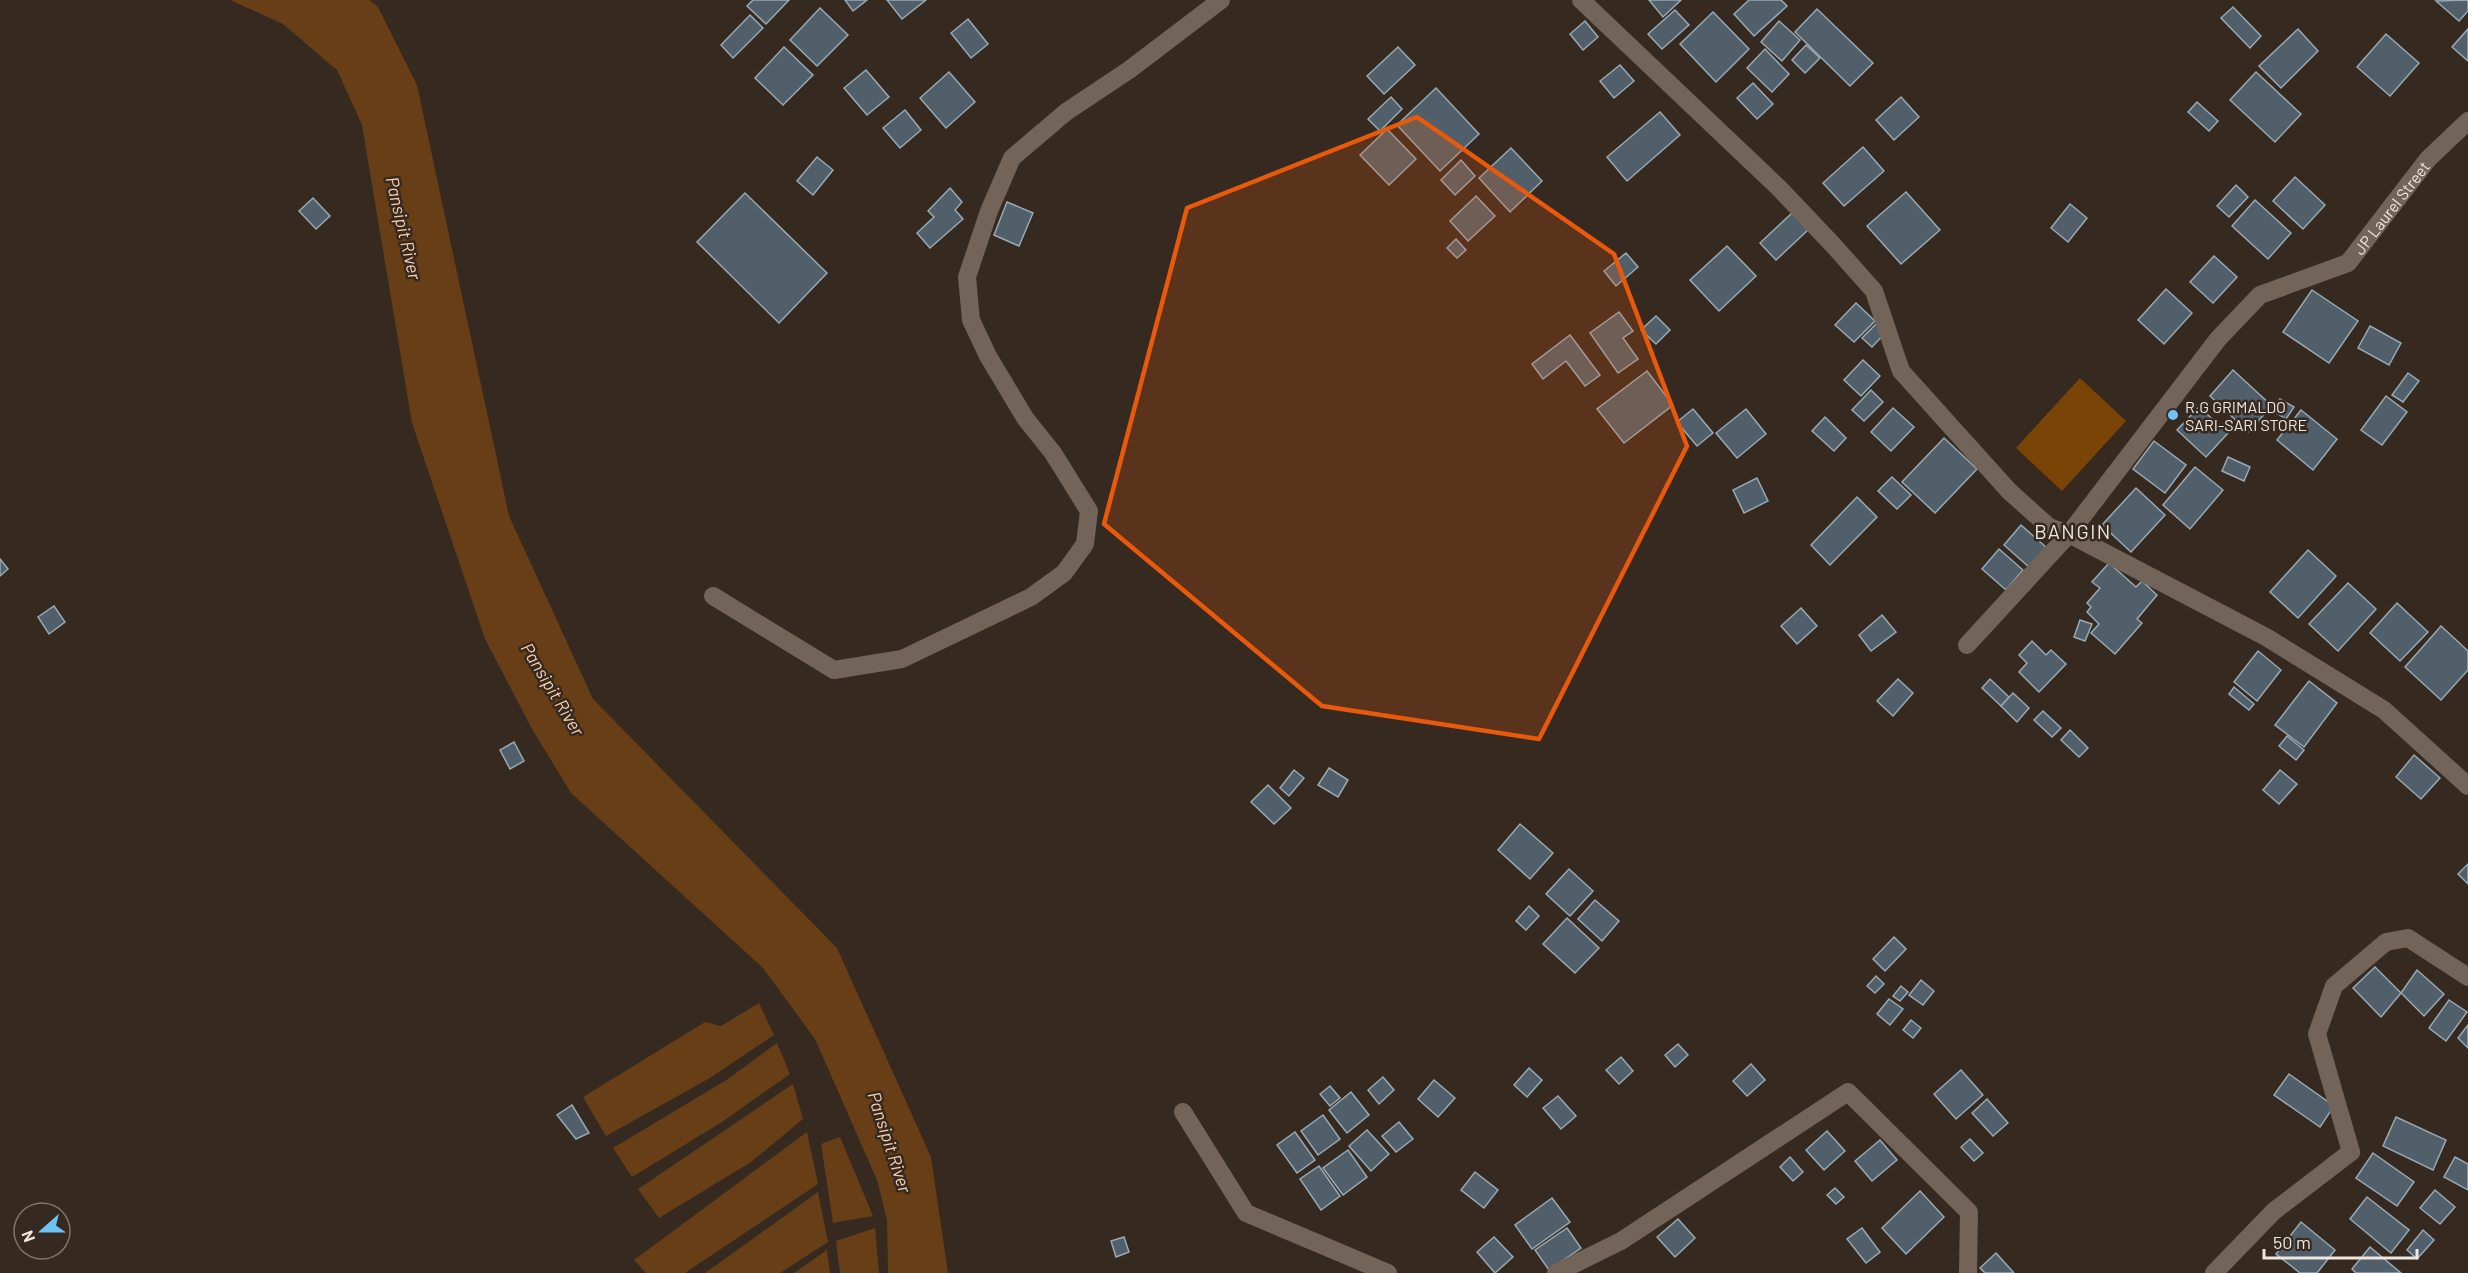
<svg xmlns="http://www.w3.org/2000/svg" width="2468" height="1273" font-family="Barlow,sans-serif">
	<rect width="100%" height="100%" fill="#362a20"/>
	<polygon fill="#794406" points="2080,378 2126,421 2062,491 2016,448"/>
	<g fill="#673e16">
		<polygon points="230,0 369,0 378,7 417,85 509,516 593,699 837,948 931,1157 948,1273 888,1273 887,1220 877,1180 815,1039 763,968 571,793 532,729 485,639 412,423 362,125 337,70 283,24"/>
		<polygon points="759,1003 774,1035 710,1078 606,1136 583,1097 705,1022 721,1026"/>
		<polygon points="777,1043 790,1074 722,1122 632,1177 613,1148 728,1079"/>
		<polygon points="793,1084 803,1119 751,1162 659,1218 638,1189"/>
		<polygon points="807,1132 818,1184 685,1273 646,1273 634,1260"/>
		<polygon points="840,1137 873,1216 833,1223 821,1144"/>
		<polygon points="818,1192 828,1242 780,1273 705,1273"/>
		<polygon points="875,1228 879,1273 840,1273 836,1241"/>
		<polygon points="827,1250 830,1273 794,1273"/>
	</g>
	<g fill="#505f69" stroke="#98a9b4" stroke-width="1.5">
		<polygon points="753,0 789,0 766,24 747,6"/>
		<polygon points="845,0 867,0 853,11"/>
		<polygon points="887,0 926,0 902,19"/>
		<polygon points="1649,0 1681,0 1663,17"/>
		<polygon points="1749,0 1781,0 1787,6 1754,36 1734,14"/>
		<polygon points="2468,0 2468,11 2459,21 2436,1"/>
		<polygon points="2233,7 2261,36 2250,48 2221,18"/>
		<polygon points="820,8 848,35 817,66 790,40"/>
		<polygon points="1817,9 1873,63 1850,86 1795,32"/>
		<polygon points="1675,10 1689,25 1662,49 1648,34"/>
		<polygon points="1713,12 1749,49 1716,82 1680,44"/>
		<polygon points="750,15 763,28 733,58 721,45"/>
		<polygon points="968,19 988,44 971,58 951,33"/>
		<polygon points="1585,21 1598,37 1583,50 1570,34"/>
		<polygon points="1779,21 1800,40 1782,61 1761,42"/>
		<polygon points="2298,29 2318,51 2281,88 2259,66"/>
		<polygon points="2468,29 2468,61 2452,47"/>
		<polygon points="2386,34 2419,63 2390,96 2357,67"/>
		<polygon points="1806,45 1820,58 1805,73 1792,60"/>
		<polygon points="784,47 813,75 783,105 755,78"/>
		<polygon points="1398,47 1415,65 1384,94 1367,76"/>
		<polygon points="1765,49 1789,74 1772,92 1747,68"/>
		<polygon points="1620,65 1634,81 1614,98 1600,81"/>
		<polygon points="866,70 889,97 867,115 844,88"/>
		<polygon points="949,72 975,102 946,128 920,98"/>
		<polygon points="2256,72 2301,114 2275,142 2230,100"/>
		<polygon points="1753,83 1773,104 1757,119 1737,98"/>
		<polygon points="1436,88 1479,134 1440,171 1397,125"/>
		<polygon points="1391,97 1402,109 1380,131 1368,119"/>
		<polygon points="1901,97 1919,117 1894,140 1876,120"/>
		<polygon points="2197,102 2218,121 2209,131 2188,112"/>
		<polygon points="905,110 921,130 900,148 883,128"/>
		<polygon points="1660,112 1680,135 1627,181 1607,157"/>
		<polygon points="1387,129 1416,159 1389,185 1360,155"/>
		<polygon points="1863,147 1884,171 1844,206 1823,183"/>
		<polygon points="1511,148 1542,181 1510,212 1479,178"/>
		<polygon points="817,157 833,170 813,195 797,181"/>
		<polygon points="1461,160 1475,176 1455,195 1441,180"/>
		<polygon points="2295,177 2325,205 2303,229 2273,201"/>
		<polygon points="2236,185 2248,197 2229,217 2217,206"/>
		<polygon points="950,188 962,202 955,210 963,219 930,248 917,233 934,217 928,211"/>
		<polygon points="1906,192 1940,230 1901,264 1867,226"/>
		<polygon points="745,193 827,273 779,323 697,242"/>
		<polygon points="1476,196 1495,216 1468,241 1450,221"/>
		<polygon points="313,198 330,216 316,229 299,211"/>
		<polygon points="2255,200 2291,233 2268,259 2232,226"/>
		<polygon points="1007,202 1033,213 1019,246 994,235"/>
		<polygon points="2070,204 2087,218 2068,242 2051,228"/>
		<polygon points="1792,213 1808,230 1776,260 1760,243"/>
		<polygon points="1456,239 1466,250 1457,258 1447,248"/>
		<polygon points="1727,246 1756,276 1719,311 1690,280"/>
		<polygon points="1626,253 1638,267 1616,286 1604,271"/>
		<polygon points="2214,256 2237,277 2213,303 2190,282"/>
		<polygon points="2166,289 2192,313 2164,344 2138,320"/>
		<polygon points="2312,290 2358,321 2329,363 2283,332"/>
		<polygon points="1856,303 1875,321 1854,342 1835,325"/>
		<polygon points="1619,312 1633,331 1623,338 1638,359 1618,373 1590,333"/>
		<polygon points="1656,316 1670,330 1656,344 1641,330"/>
		<polygon points="1877,323 1887,331 1872,347 1862,338"/>
		<polygon points="2370,326 2401,343 2389,365 2358,348"/>
		<polygon points="1570,335 1600,375 1585,386 1566,361 1543,379 1532,364"/>
		<polygon points="1863,360 1880,376 1861,396 1844,380"/>
		<polygon points="2233,370 2272,406 2248,432 2210,396"/>
		<polygon points="1647,371 1673,405 1624,443 1597,409"/>
		<polygon points="2408,373 2419,381 2403,402 2392,395"/>
		<polygon points="1871,390 1883,402 1864,421 1852,410"/>
		<polygon points="2386,396 2407,412 2382,445 2361,430"/>
		<polygon points="2280,399 2294,407 2286,419 2273,411"/>
		<polygon points="2199,407 2228,433 2206,457 2177,430"/>
		<polygon points="1893,408 1914,427 1891,451 1871,432"/>
		<polygon points="1693,409 1713,433 1697,446 1677,422"/>
		<polygon points="1746,409 1766,434 1737,458 1716,433"/>
		<polygon points="2301,410 2337,439 2313,470 2277,440"/>
		<polygon points="1825,417 1846,438 1834,451 1812,431"/>
		<polygon points="1944,438 1977,469 1935,513 1902,482"/>
		<polygon points="2154,441 2186,465 2165,493 2133,469"/>
		<polygon points="2228,457 2250,467 2244,481 2222,471"/>
		<polygon points="2195,467 2223,490 2190,529 2163,505"/>
		<polygon points="1892,477 1911,495 1897,509 1878,491"/>
		<polygon points="1757,478 1768,501 1744,513 1733,490"/>
		<polygon points="2136,488 2165,515 2131,552 2102,525"/>
		<polygon points="1857,497 1877,517 1830,565 1811,545"/>
		<polygon points="2021,525 2047,548 2030,568 2004,545"/>
		<polygon points="1999,549 2023,570 2006,590 1982,569"/>
		<polygon points="2308,550 2336,576 2298,618 2270,592"/>
		<polygon points="0,559 8,569 0,576"/>
		<polygon points="2109,563 2136,587 2142,581 2157,595 2137,619 2142,623 2115,654 2091,633 2099,624 2087,612 2091,607 2087,603 2100,588 2092,582"/>
		<polygon points="2348,583 2376,609 2338,651 2309,624"/>
		<polygon points="2397,603 2428,632 2400,661 2370,633"/>
		<polygon points="54,606 65,622 49,634 38,617"/>
		<polygon points="1801,608 1817,626 1797,644 1781,626"/>
		<polygon points="1882,615 1896,632 1871,651 1859,635"/>
		<polygon points="2080,620 2092,624 2085,641 2074,637"/>
		<polygon points="2441,626 2468,651 2468,670 2441,700 2405,667"/>
		<polygon points="2032,641 2046,655 2051,650 2066,664 2039,692 2019,672 2027,663 2019,655"/>
		<polygon points="2258,651 2281,670 2257,701 2234,682"/>
		<polygon points="1898,679 1913,693 1893,716 1877,701"/>
		<polygon points="1990,679 2009,697 2001,706 1982,688"/>
		<polygon points="2309,681 2337,703 2304,747 2275,725"/>
		<polygon points="2234,687 2254,704 2249,710 2229,694"/>
		<polygon points="2013,693 2029,708 2017,722 2001,706"/>
		<polygon points="2043,711 2061,728 2052,737 2034,720"/>
		<polygon points="2070,730 2088,748 2079,757 2061,740"/>
		<polygon points="2287,736 2304,750 2296,760 2279,746"/>
		<polygon points="514,742 524,761 510,769 500,750"/>
		<polygon points="2414,755 2440,778 2421,799 2396,777"/>
		<polygon points="1329,768 1348,780 1338,797 1318,785"/>
		<polygon points="1294,770 1304,778 1289,796 1280,788"/>
		<polygon points="2280,770 2297,784 2279,804 2263,790"/>
		<polygon points="1268,785 1291,808 1274,824 1251,802"/>
		<polygon points="1520,824 1553,853 1530,879 1498,850"/>
		<polygon points="2468,864 2468,884 2458,874"/>
		<polygon points="1569,869 1593,891 1570,916 1546,894"/>
		<polygon points="1595,900 1619,921 1602,941 1578,919"/>
		<polygon points="1529,906 1539,916 1526,930 1516,921"/>
		<polygon points="1567,918 1599,948 1575,973 1543,944"/>
		<polygon points="1894,937 1906,949 1885,971 1873,959"/>
		<polygon points="2375,967 2401,993 2381,1017 2353,988"/>
		<polygon points="2417,970 2444,994 2424,1016 2401,993"/>
		<polygon points="1876,976 1884,984 1875,993 1867,986"/>
		<polygon points="1921,980 1934,991 1923,1005 1909,995"/>
		<polygon points="1901,986 1908,992 1900,1001 1893,996"/>
		<polygon points="1889,999 1903,1009 1890,1025 1877,1014"/>
		<polygon points="2449,1000 2467,1012 2446,1041 2429,1028"/>
		<polygon points="1911,1020 1921,1028 1913,1038 1903,1030"/>
		<polygon points="2468,1025 2468,1048 2458,1038"/>
		<polygon points="1678,1044 1688,1055 1675,1067 1665,1055"/>
		<polygon points="1621,1057 1633,1071 1619,1084 1606,1070"/>
		<polygon points="1751,1064 1765,1080 1747,1096 1733,1081"/>
		<polygon points="1529,1068 1542,1080 1527,1097 1514,1085"/>
		<polygon points="1961,1070 1983,1095 1956,1119 1934,1094"/>
		<polygon points="2289,1074 2334,1106 2320,1127 2274,1095"/>
		<polygon points="1383,1077 1394,1090 1379,1104 1368,1090"/>
		<polygon points="1434,1080 1455,1098 1438,1117 1418,1099"/>
		<polygon points="1330,1086 1340,1098 1330,1106 1320,1094"/>
		<polygon points="1351,1092 1369,1115 1347,1133 1329,1110"/>
		<polygon points="1558,1096 1576,1116 1561,1129 1543,1108"/>
		<polygon points="1987,1099 2008,1123 1993,1136 1972,1113"/>
		<polygon points="572,1105 589,1133 576,1139 557,1115"/>
		<polygon points="1323,1115 1340,1139 1318,1155 1301,1131"/>
		<polygon points="2396,1117 2446,1140 2433,1170 2383,1146"/>
		<polygon points="1399,1122 1413,1139 1396,1152 1382,1136"/>
		<polygon points="1367,1130 1389,1154 1371,1171 1349,1146"/>
		<polygon points="1827,1131 1845,1151 1824,1170 1806,1150"/>
		<polygon points="1295,1132 1315,1160 1297,1173 1277,1145"/>
		<polygon points="1970,1139 1983,1153 1974,1161 1961,1147"/>
		<polygon points="1880,1140 1897,1160 1872,1181 1855,1161"/>
		<polygon points="1348,1150 1367,1177 1343,1195 1323,1168"/>
		<polygon points="2373,1153 2414,1182 2397,1206 2356,1178"/>
		<polygon points="1790,1157 1803,1172 1793,1181 1780,1167"/>
		<polygon points="2455,1157 2468,1164 2468,1190 2444,1177"/>
		<polygon points="1319,1166 1340,1196 1321,1210 1300,1179"/>
		<polygon points="1475,1172 1498,1190 1484,1208 1461,1190"/>
		<polygon points="1835,1188 1844,1197 1836,1204 1827,1195"/>
		<polygon points="2435,1190 2455,1207 2440,1224 2420,1208"/>
		<polygon points="1920,1191 1944,1217 1906,1254 1882,1228"/>
		<polygon points="2367,1197 2409,1230 2391,1253 2350,1219"/>
		<polygon points="1552,1198 1570,1222 1532,1249 1515,1225"/>
		<polygon points="1678,1219 1695,1238 1675,1257 1657,1237"/>
		<polygon points="2301,1222 2335,1250 2317,1273 2300,1273 2276,1254"/>
		<polygon points="1567,1228 1581,1248 1549,1270 1535,1250"/>
		<polygon points="1862,1228 1880,1252 1866,1263 1847,1239"/>
		<polygon points="2423,1230 2434,1240 2417,1259 2407,1250"/>
		<polygon points="1124,1237 1129,1252 1116,1257 1111,1241"/>
		<polygon points="1494,1237 1513,1257 1495,1273 1477,1252"/>
		<polygon points="2370,1247 2401,1273 2356,1273 2352,1269"/>
		<polygon points="1996,1253 2014,1273 1985,1273 1980,1268"/>
	</g>
	<g fill="none" stroke-linecap="round" stroke-linejoin="round">
		<g stroke="#726459" stroke-width="18">
			<polyline points="1581,0 1779,188 1834,246 1874,291 1901,371 2009,491 2049,527 2069,534 2266,637 2384,710 2468,786"/>
			<polyline points="713,596 834,670 902,659 1031,597 1064,573 1085,544 1089,511 1053,453 1025,418 988,356 971,320 967,277 989,211 1012,158 1066,112 1129,70 1221,0"/>
			<path id="s1" d="M1967,645L2069,534L2218,339L2260,295L2348,263L2428,159L2468,121"/>
			<polyline points="1183,1112 1246,1213 1388,1273"/>
			<polyline points="1556,1273 1621,1241 1848,1092 1969,1212 1968,1273"/>
			<polyline points="2214,1273 2274,1211 2351,1152 2317,1034 2334,986 2386,942 2408,938 2468,977"/>
		</g>
	</g>
	<path fill="#e8590c" fill-opacity="0.2" stroke="#e8590c" stroke-width="4.5" stroke-linejoin="round" d="M1417,117L1614,254L1687,446L1539,739L1322,706L1104,524L1187,208Z"/>
	<circle fill="#6fc2f4" stroke="#362a20" stroke-width="2" cx="2173" cy="415" r="6"/>
	<g text-anchor="middle" dominant-baseline="central" stroke-width="5" stroke-linejoin="round" paint-order="stroke">
		<g font-size="16" fill="#eee6df" stroke="#362a20">
			<text stroke="none"><textPath href="#s1" startOffset="621">JP Laurel Street</textPath></text>
		</g>
		<g font-size="16" fill="#eee6df" stroke="#362a20" text-anchor="start">
			<text x="2185" y="406">R.G GRIMALDO<tspan x="2185" dy="18">SARI-SARI STORE</tspan></text>
		</g>
		<g font-size="18" font-style="italic" fill="#f7cead" stroke="#362a20">
			<text transform="translate(404 228) rotate(77)">Pansipit River</text>
			<text transform="translate(553 689) rotate(59)">Pansipit River</text>
			<text transform="translate(890 1142) rotate(72)">Pansipit River</text>
		</g>
		<g font-size="20" letter-spacing="1.5" fill="#eee6df" stroke="#362a20">
			<text x="2073" y="531">BANGIN</text>
		</g>
	</g>
	<g transform="translate(42 1231) rotate(249)"><circle r="28" fill="#362a20" stroke="#80756c" stroke-width="1.5"/>
	<path d="M0-4.5L10 22L0 15L-10 22Z" fill="#6fc2f4"/>
	<text y="-9" font-size="16" font-weight="bold" text-anchor="middle" fill="#eee6df">N</text>
	</g>
	<path d="M2264 1249v9h153v-9" fill="none" stroke="#eee6df" stroke-width="3"/>
	<text x="2273" y="1249" font-size="18" fill="#eee6df" stroke="#362a20" stroke-width="4.5" paint-order="stroke">50 m</text>
</svg>
